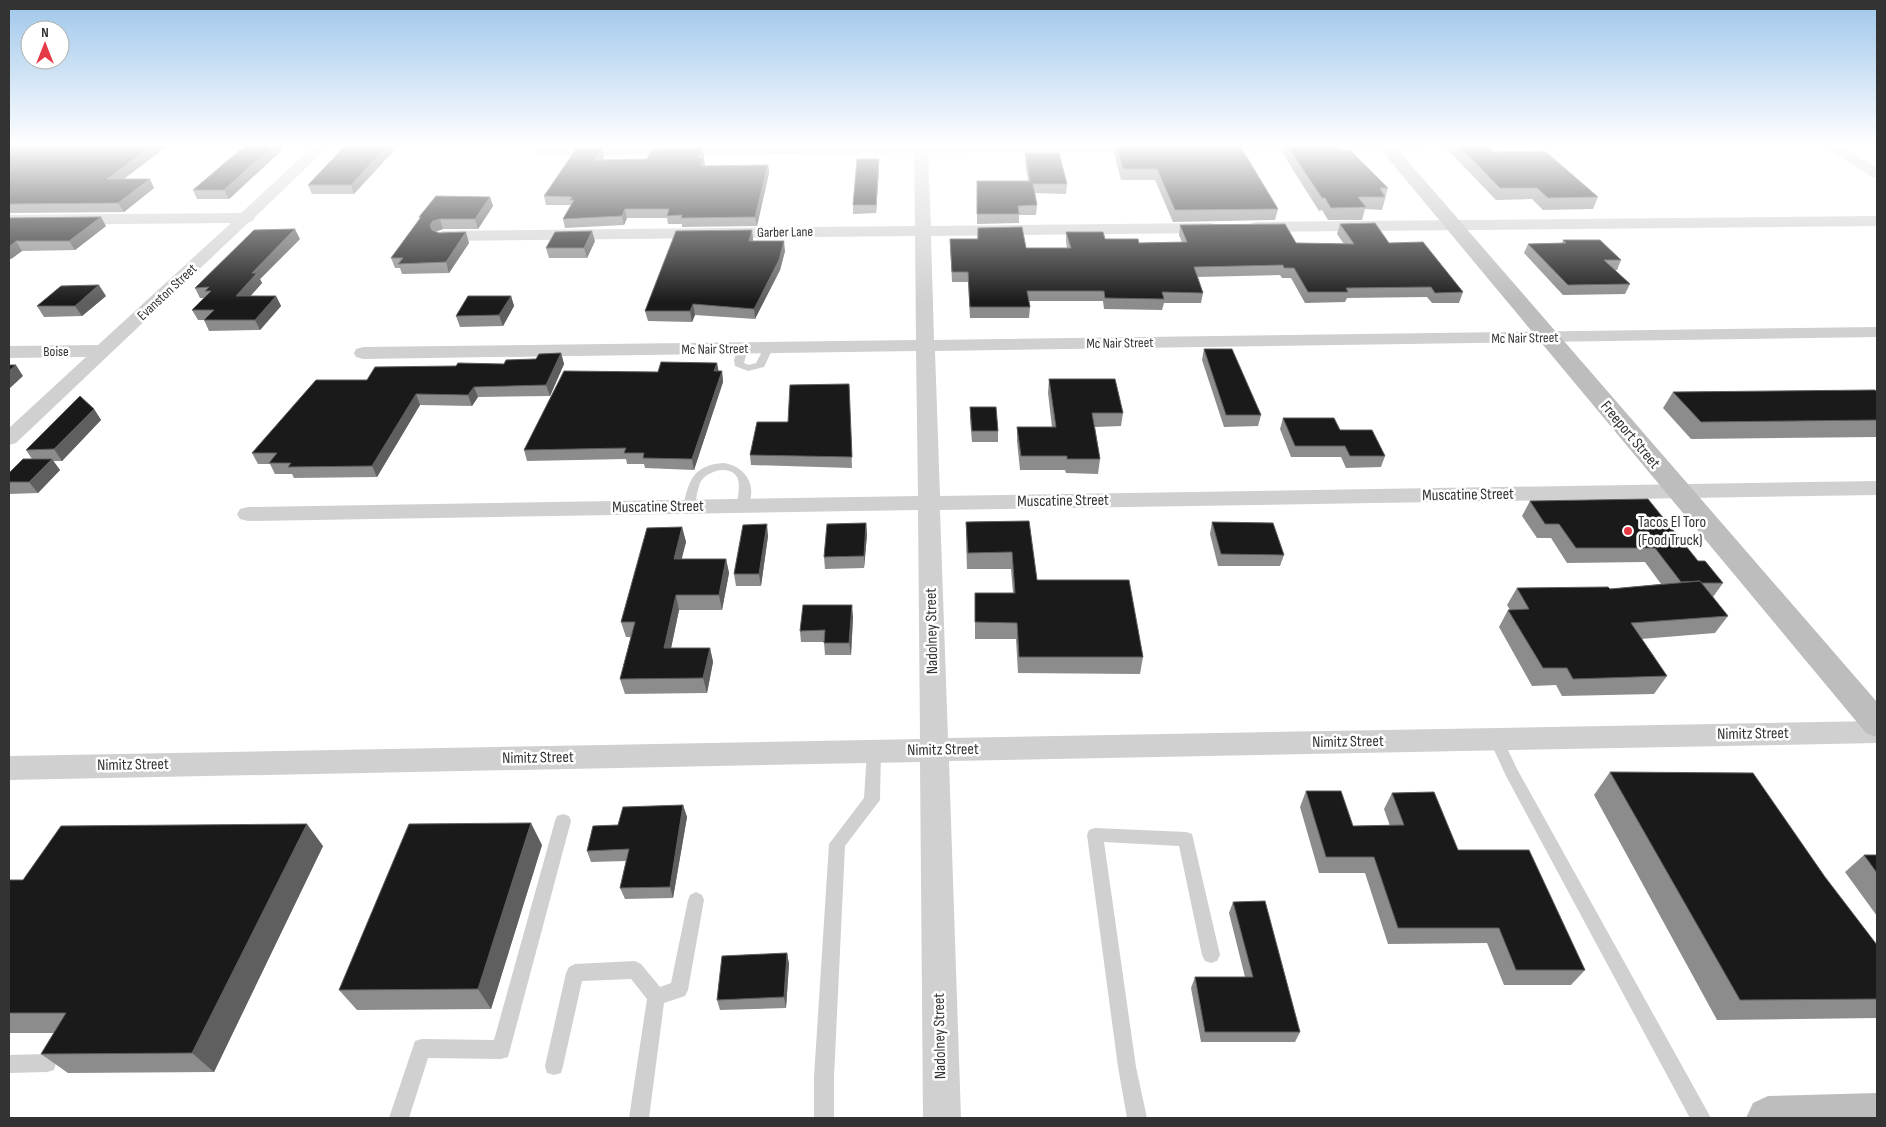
<svg xmlns="http://www.w3.org/2000/svg" width="1886" height="1127" font-family="'Sofia Sans Condensed',sans-serif">
	<rect width="100%" height="100%" fill="#fff"/>
	<g fill="none" stroke-linecap="round" stroke-linejoin="round">
		<g fill="#d0d0d0" fill-rule="evenodd">
			<polygon points="743,345 748,348 744,363 749,365 756,363 765,346 771,346 773,348 764,367 748,371 735,366 734,360 738,348"/>
			<path d="M724,463C747,467 758,487 747,509H739C735,499 742,487 737,477C729,464 706,471 700,483C697,491 696,499 695,507L689,511L685,510L683,507C689,480 693,465 724,463Z"/>
			<polygon points="1496,733 1501,735 1517,769 1711,1118 1690,1118 1506,776 1489,739 1491,735"/>
			<polygon points="874,745 879,747 881,751 880,800 845,846 834,1077 834,1118 814,1118 814,1077 829,844 864,798 867,751 869,747"/>
			<polygon points="563,814 569,816 571,821 508,1057 501,1059 428,1058 409,1118 389,1118 415,1041 422,1039 494,1040 555,821 557,816"/>
			<polygon points="1095,828 1186,832 1192,834 1220,955 1217,961 1211,963 1205,961 1202,955 1179,846 1104,842 1136,1067 1147,1118 1127,1118 1118,1067 1087,835 1089,830"/>
			<polygon points="696,892 702,895 704,900 688,990 685,996 664,1003 649,1118 629,1118 647,999 631,979 582,981 563,1066 561,1073 554,1075 547,1073 545,1066 566,973 569,967 575,964 635,961 641,964 660,987 671,983 688,900 690,895"/>
			<polygon points="47,1054 54,1056 56,1063 54,1070 47,1072 9,1073 9,1055"/>
		</g>
		<g fill="#d0d0d0" fill-rule="evenodd">
			<polygon points="316,144 331,144 255,217 253,221 249,222 16,443 9,445 9,428 86,357 9,358 9,346 98,345 231,223 9,225 9,215 241,213"/>
			<polygon points="914,144 1153,144 1155,147 1148,151 928,153 931,226 1211,223 1216,225 1219,228 1216,231 1211,233 931,236 934,340 1877,327 1877,337 935,351 940,496 1877,481 1877,495 940,510 948,738 1877,721 1877,743 949,761 961,1118 923,1118 920,762 9,780 9,756 920,739 918,510 248,521 240,519 237,514 240,509 248,507 918,496 916,351 363,359 356,357 354,353 356,349 363,347 916,340 915,236 443,241 437,239 435,236 437,233 443,231 915,226 914,153 542,156 535,152 542,148"/>
			<polygon points="1203,144 1438,144 1431,148 1209,150 1204,149"/>
			<polygon points="1821,144 1838,144 1877,168 1877,178 1872,177"/>
			<polygon points="1877,216 1877,226 1255,232 1250,230 1247,227 1250,224 1255,222"/>
		</g>
		<g fill="#bdbdbd" fill-rule="evenodd">
			<polygon points="1376,144 1393,144 1877,702 1877,737 1866,733"/>
			<polygon points="1877,1093 1877,1118 1746,1118 1753,1103 1768,1096"/>
		</g>
	</g>
	<g fill="#8c8c8c">
		<polygon points="9,144 124,179 154,188 124,212 9,213"/>
		<polygon points="247,144 280,144 282,150 229,199 197,199 193,190"/>
		<polygon points="347,144 354,194 312,194 308,185"/>
		<polygon points="585,144 613,144 612,145 586,146"/>
		<polygon points="659,144 710,144 659,145"/>
		<polygon points="1115,144 1239,144 1278,209 1275,220 1173,222 1155,180 1121,180 1114,153"/>
		<polygon points="1282,144 1334,144 1339,150 1388,188 1382,210 1365,209 1362,220 1328,220 1322,210 1319,211 1281,151"/>
		<polygon points="1442,144 1486,144 1493,152 1598,197 1593,209 1543,210 1532,199 1496,200"/>
		<polygon points="602,149 604,157 602,160 647,159 704,157 703,158 705,166 768,165 769,173 757,226 682,227 682,224 668,224 667,218 627,218 624,225 565,228 563,219 571,205 546,205 544,196"/>
		<polygon points="1025,153 1067,184 1066,194 1034,193 1037,205 1036,215 1019,215 1019,223 977,224 977,190 1028,181 1025,162"/>
		<polygon points="879,167 876,213 853,214 853,205"/>
		<polygon points="490,197 493,206 478,229 443,229 436,232 469,243 449,273 402,274 400,268 395,268 391,258 420,219 419,217"/>
		<polygon points="9,218 106,226 75,250 22,251 11,259 9,259"/>
		<polygon points="1340,224 1389,243 1463,292 1459,303 1432,303 1427,297 1347,298 1345,302 1305,303 1291,278 1282,278 1280,275 1197,277 1203,293 1201,303 1164,303 1162,310 1104,309 1103,301 1029,301 1030,307 1029,318 970,318 968,282 952,282 950,239 977,239 978,228 1026,248 1067,248 1066,242 1066,232 1105,239 1139,243 1182,242 1179,235 1180,225 1296,243 1344,244 1337,234"/>
		<polygon points="752,230 753,241 785,251 780,270 755,319 695,315 692,322 648,321 645,311"/>
		<polygon points="300,239 260,279 262,283 250,296 276,296 281,306 260,330 209,331 204,320 198,320 192,310 205,298 200,298 195,288"/>
		<polygon points="1563,240 1621,260 1617,270 1615,270 1630,284 1625,294 1563,295 1524,253 1528,244 1562,243"/>
		<polygon points="595,241 587,258 549,258 546,248"/>
		<polygon points="106,296 82,316 44,317 37,306"/>
		<polygon points="511,296 514,306 503,326 460,327 456,316"/>
		<polygon points="1204,349 1261,415 1258,426 1224,427 1202,360"/>
		<polygon points="561,353 564,364 550,396 478,397 472,406 420,405 377,477 294,478 292,474 275,474 270,464 258,464 252,453 367,380 456,366 504,364 536,359"/>
		<polygon points="717,363 718,371 722,371 723,382 694,470 645,468 644,464 627,464 626,459 527,461 524,450 658,372"/>
		<polygon points="1049,379 1123,413 1121,426 1095,427 1100,459 1098,474 1066,473 1065,470 1020,470 1017,441 1017,427 1052,427 1048,393"/>
		<polygon points="849,384 852,468 751,465 750,455 788,422"/>
		<polygon points="1673,392 1877,392 1877,437 1691,439 1663,408"/>
		<polygon points="970,407 998,431 998,442 972,442 970,419"/>
		<polygon points="94,409 101,420 62,461 53,461 60,470 38,493 9,494 9,473 32,459 26,450"/>
		<polygon points="1283,418 1340,430 1385,456 1381,467 1346,468 1341,457 1291,457 1280,429"/>
		<polygon points="1530,501 1698,561 1723,583 1713,597 1728,616 1715,633 1641,639 1667,676 1654,694 1562,696 1556,685 1532,686 1499,627 1508,610 1510,610 1507,605 1517,588 1610,589 1661,584 1645,562 1567,563 1551,538 1537,538 1522,516"/>
		<polygon points="1029,521 1037,580 1143,657 1140,674 1018,673 1016,639 975,639 975,593 1013,593 1011,569 967,569 966,539 966,522"/>
		<polygon points="1212,522 1284,555 1280,566 1218,566 1210,534"/>
		<polygon points="866,523 867,535 864,568 825,569 824,557"/>
		<polygon points="682,527 686,542 681,559 726,559 729,573 722,610 679,610 671,648 710,648 713,662 707,693 625,694 620,679 631,637 626,637 621,622"/>
		<polygon points="768,536 761,586 736,586 734,574"/>
		<polygon points="853,617 851,655 825,655 824,642 801,642 800,631"/>
		<polygon points="1610,772 1825,877 1877,945 1877,1018 1717,1020 1594,795"/>
		<polygon points="1306,791 1353,826 1390,826 1384,809 1392,793 1458,850 1585,970 1571,985 1504,985 1487,943 1388,944 1365,873 1319,873 1300,807"/>
		<polygon points="683,805 687,817 673,898 625,899 620,888 626,861 591,862 587,851 618,825"/>
		<polygon points="542,845 491,1009 357,1010 339,990"/>
		<polygon points="323,846 214,1072 68,1073 41,1054 54,1033 9,1033 9,880 23,880"/>
		<polygon points="1864,855 1877,855 1877,916 1845,872"/>
		<polygon points="1233,902 1300,1032 1295,1042 1201,1042 1191,988 1195,977 1245,977 1229,913"/>
		<polygon points="787,953 789,964 786,1008 720,1010 717,1000"/>
	</g>
	<g fill="#5f5f5f">
		<polygon points="154,144 170,144 112,188 107,179"/>
		<polygon points="275,144 280,144 282,150 229,199 224,190"/>
		<polygon points="389,144 400,144 354,194 351,185"/>
		<polygon points="703,148 705,167 702,174 698,158"/>
		<polygon points="602,149 604,157 596,168 594,160"/>
		<polygon points="879,159 879,167 876,213 876,205"/>
		<polygon points="768,165 769,173 757,226 755,217"/>
		<polygon points="150,179 154,188 124,212 118,203"/>
		<polygon points="490,197 493,206 478,229 475,219"/>
		<polygon points="625,209 627,218 624,225 622,216"/>
		<polygon points="101,217 106,226 75,250 69,241"/>
		<polygon points="440,219 443,229 436,231 433,235 430,225 433,221"/>
		<polygon points="295,229 300,239 260,279 262,283 241,307 236,296 252,273"/>
		<polygon points="752,230 753,240 750,251 749,241"/>
		<polygon points="592,231 595,241 587,258 584,248"/>
		<polygon points="466,232 469,243 449,273 446,262"/>
		<polygon points="16,241 22,251 11,259 9,255 9,247"/>
		<polygon points="784,241 785,251 780,270 755,319 754,309"/>
		<polygon points="99,285 106,296 82,316 75,306"/>
		<polygon points="276,296 281,306 260,330 255,320"/>
		<polygon points="511,296 514,306 503,326 499,315"/>
		<polygon points="693,304 695,315 692,322 690,311"/>
		<polygon points="561,353 564,364 550,396 546,385"/>
		<polygon points="717,363 719,373 714,371"/>
		<polygon points="16,365 23,376 9,389 9,371"/>
		<polygon points="722,371 723,382 694,470 692,459"/>
		<polygon points="474,387 478,397 472,406 468,395"/>
		<polygon points="416,394 420,405 377,477 372,466"/>
		<polygon points="94,409 101,420 62,461 54,449"/>
		<polygon points="52,459 60,470 38,493 29,482"/>
		<polygon points="866,523 867,535 864,568 864,556"/>
		<polygon points="767,524 768,536 761,586 759,574"/>
		<polygon points="682,527 686,542 678,574 674,559"/>
		<polygon points="726,559 729,573 722,610 719,595"/>
		<polygon points="676,595 679,610 668,663 664,648"/>
		<polygon points="852,605 853,617 851,655 849,643"/>
		<polygon points="710,648 713,662 707,693 703,678"/>
		<polygon points="683,805 687,817 673,898 670,887"/>
		<polygon points="531,823 542,845 491,1009 478,989"/>
		<polygon points="307,824 323,846 214,1072 192,1053"/>
		<polygon points="787,953 789,964 786,1008 784,997"/>
	</g>
	<g fill="#1a1a1a" stroke="#5f5f5f">
		<polygon points="9,144 154,144 107,179 150,179 118,203 9,204"/>
		<polygon points="247,144 275,144 224,190 193,190"/>
		<polygon points="347,144 389,144 351,185 308,185"/>
		<polygon points="1116,144 1239,144 1278,209 1175,210 1157,169 1123,169"/>
		<polygon points="1286,144 1334,144 1339,150 1350,150 1388,188 1380,188 1385,197 1358,197 1366,207 1331,208 1325,198 1322,198"/>
		<polygon points="1457,144 1486,144 1493,152 1545,151 1598,197 1548,198 1537,188 1500,188"/>
		<polygon points="703,148 698,158 703,158 701,166 768,165 755,217 681,218 682,215 667,216 669,209 625,209 622,216 563,219 574,200 570,200 572,197 544,196 576,149 602,149 594,160 647,159 652,149"/>
		<polygon points="1025,153 1059,153 1067,184 1033,184 1037,205 1018,206 1019,214 977,214 977,181 1030,181"/>
		<polygon points="857,159 879,159 876,205 853,205"/>
		<polygon points="436,196 490,197 475,219 440,219 433,221 430,225 432,230 439,233 466,232 446,262 398,264 403,258 391,258 421,217 419,217"/>
		<polygon points="101,217 69,241 16,241 9,247 9,218"/>
		<polygon points="1375,223 1389,243 1423,242 1463,292 1435,293 1431,287 1346,288 1348,292 1308,292 1294,268 1284,268 1283,265 1194,267 1203,293 1162,292 1164,299 1105,298 1104,291 1027,291 1030,307 970,307 968,272 952,272 950,239 978,239 978,228 1022,227 1026,248 1071,248 1066,232 1103,232 1105,239 1138,239 1139,243 1187,242 1180,225 1285,224 1296,243 1354,244 1340,224"/>
		<polygon points="295,229 252,273 257,273 236,296 276,296 255,320 204,320 214,310 192,310 211,291 205,291 209,287 195,288 254,230"/>
		<polygon points="752,230 749,241 784,241 779,260 754,309 693,304 690,311 645,311 676,231"/>
		<polygon points="592,231 584,248 546,248 555,232"/>
		<polygon points="1563,240 1600,240 1621,260 1604,260 1630,284 1568,285 1528,244 1566,243"/>
		<polygon points="99,285 75,306 37,306 61,286"/>
		<polygon points="468,296 511,296 499,315 456,316"/>
		<polygon points="1204,349 1232,349 1261,415 1226,415"/>
		<polygon points="561,353 546,385 474,387 468,395 416,394 372,466 288,467 291,463 269,463 277,453 252,453 316,380 367,380 375,367 456,366 458,363 504,364 506,360 536,359 539,354"/>
		<polygon points="661,362 717,363 714,371 722,371 692,459 643,458 644,453 624,453 626,448 524,450 564,371 658,372"/>
		<polygon points="9,365 16,365 9,371"/>
		<polygon points="1049,379 1115,379 1123,413 1092,413 1100,459 1067,459 1067,456 1021,456 1017,427 1056,427"/>
		<polygon points="849,384 852,457 750,455 757,422 788,422 790,385"/>
		<polygon points="1875,390 1877,392 1877,420 1701,422 1673,392"/>
		<polygon points="80,396 94,409 54,449 26,450"/>
		<polygon points="970,407 996,407 998,431 972,431"/>
		<polygon points="1283,418 1334,418 1340,430 1372,430 1385,456 1350,456 1345,446 1295,446"/>
		<polygon points="23,459 52,459 29,482 9,482 9,473"/>
		<polygon points="1648,499 1698,561 1705,561 1723,583 1702,583 1700,581 1681,582 1655,548 1576,548 1559,524 1545,524 1530,501"/>
		<polygon points="1029,521 1037,580 1129,580 1143,657 1019,657 1017,623 975,622 975,593 1015,593 1012,552 968,553 966,522"/>
		<polygon points="1212,522 1273,523 1284,555 1221,554"/>
		<polygon points="866,523 864,556 824,557 827,524"/>
		<polygon points="767,524 759,574 734,574 743,525"/>
		<polygon points="682,527 674,559 726,559 719,595 676,595 664,648 710,648 703,678 620,679 635,622 621,622 647,528"/>
		<polygon points="1700,581 1728,616 1631,623 1667,676 1573,679 1567,668 1543,668 1508,610 1529,609 1517,588 1608,587 1610,589"/>
		<polygon points="803,605 852,605 849,643 824,643 825,630 800,631"/>
		<polygon points="1610,772 1753,773 1825,877 1877,945 1877,999 1740,1000"/>
		<polygon points="1306,791 1341,791 1353,826 1404,825 1392,793 1434,792 1458,850 1529,850 1585,970 1516,970 1499,928 1398,928 1374,857 1326,857"/>
		<polygon points="683,805 670,887 620,888 629,849 587,851 593,826 618,825 623,807"/>
		<polygon points="531,823 478,989 339,990 409,824"/>
		<polygon points="307,824 192,1053 41,1054 66,1013 9,1013 9,880 23,880 61,826"/>
		<polygon points="1864,855 1877,855 1877,873"/>
		<polygon points="1265,901 1300,1032 1205,1032 1195,977 1253,977 1233,902"/>
		<polygon points="787,953 784,997 717,1000 722,956"/>
	</g>
	<linearGradient id="sky" x2="0" y2="1"><stop stop-color="#9ec6ea"/><stop offset="0.48" stop-color="#fff"/><stop offset="1" stop-color="#fff" stop-opacity="0"/></linearGradient>
	<rect width="1886" height="302" fill="url(#sky)"/>
	<circle fill="#e63946" stroke="#fff" stroke-width="2" cx="1628" cy="531" r="5"/>
	<g text-anchor="middle" dominant-baseline="central" stroke-width="5" stroke-linejoin="round" paint-order="stroke">
		<g font-size="14" fill="#333" stroke="#fff">
			<text transform="translate(785 232) rotate(-1)">Garber Lane</text>
			<text transform="translate(167 292) rotate(-43)">Evanston Street</text>
			<text transform="translate(1525 338) rotate(-1)">Mc Nair Street</text>
			<text transform="translate(1120 343) rotate(-1)">Mc Nair Street</text>
			<text transform="translate(715 349) rotate(-1)">Mc Nair Street</text>
			<text x="56" y="351">Boise</text>
		</g>
		<g font-size="16" fill="#333" stroke="#fff">
			<text transform="translate(1630 435) rotate(50)">Freeport Street</text>
			<text transform="translate(1468 495) rotate(-1)">Muscatine Street</text>
			<text transform="translate(1063 501) rotate(-1)">Muscatine Street</text>
			<text transform="translate(658 507) rotate(-1)">Muscatine Street</text>
			<text transform="translate(932 631) rotate(-91)">Nadolney Street</text>
			<text transform="translate(1753 734) rotate(-1)">Nimitz Street</text>
			<text transform="translate(1348 742) rotate(-1)">Nimitz Street</text>
			<text transform="translate(943 750) rotate(-1)">Nimitz Street</text>
			<text transform="translate(538 758) rotate(-1)">Nimitz Street</text>
			<text transform="translate(133 765) rotate(-1)">Nimitz Street</text>
			<text transform="translate(940 1036) rotate(-91)">Nadolney Street</text>
		</g>
		<g font-size="16" fill="#333" stroke="#fff" text-anchor="start">
			<text x="1638" y="522">Tacos El Toro<tspan x="1638" dy="18">(Food Truck)</tspan></text>
		</g>
	</g>
	<rect width="1886" height="1127" fill="none" stroke="#333333" stroke-width="20"/>
	<g transform="translate(45 45)"><circle r="24" fill="#ffffff" stroke="#adadad"/>
	<path d="M0-4L9 19L0 12L-9 19Z" fill="#e63946"/>
	<text y="-8" font-size="14" font-weight="bold" text-anchor="middle" fill="#333333">N</text>
	</g>
</svg>
